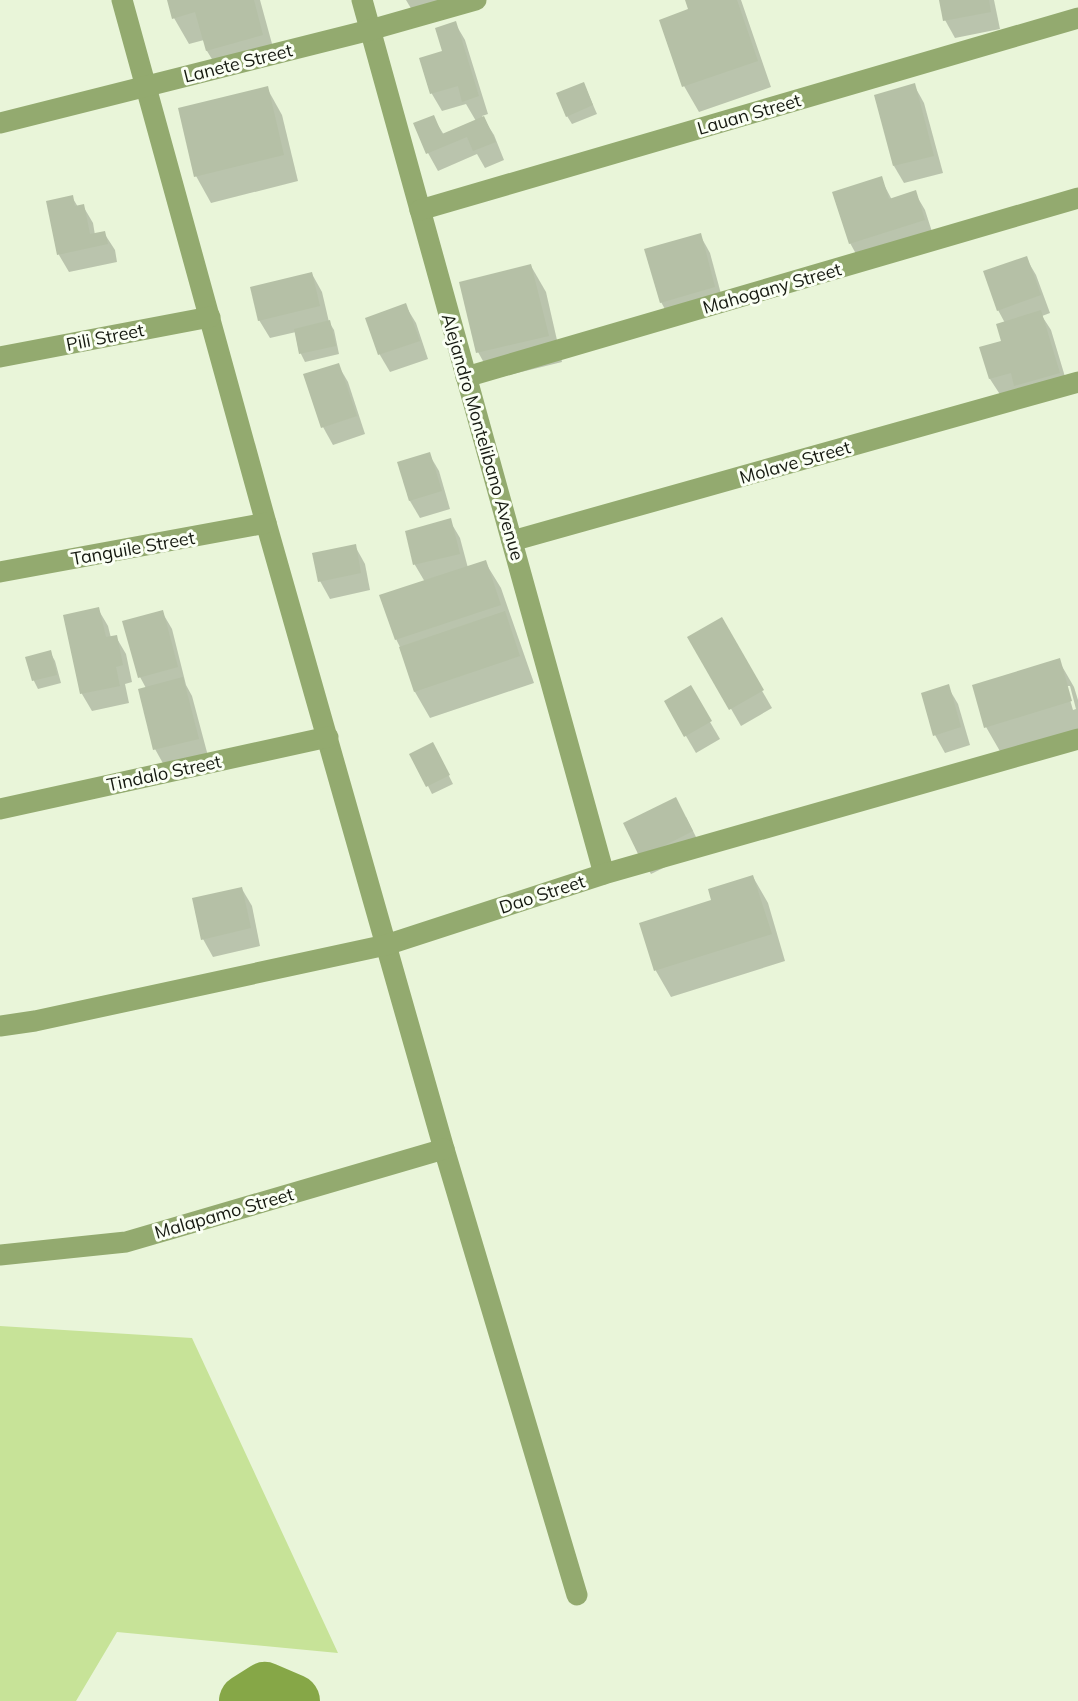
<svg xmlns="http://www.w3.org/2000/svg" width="1078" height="1701" font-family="Mulish,sans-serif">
	<rect width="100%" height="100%" fill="#e9f5d9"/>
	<polygon fill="#c7e398" points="0,1326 192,1338 338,1653 117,1632 76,1701 0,1701"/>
	<g fill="#0003" fill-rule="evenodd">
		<polygon points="169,0 260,0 277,62 223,77 207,51 204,40 189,44 174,18"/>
		<polygon points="406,0 450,0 412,10"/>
		<polygon points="686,0 741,0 771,87 699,112 684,86 690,10"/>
		<polygon points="940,0 994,0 1000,29 955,38 945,20"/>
		<polygon points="455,23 465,40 488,114 482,116 494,135 504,160 485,168 477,154 438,171 428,153 415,124 433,117 444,135 476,121 466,104 442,111 432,94 421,59 444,52"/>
		<polygon points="584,84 597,114 572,124 567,116"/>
		<polygon points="914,85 924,103 943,173 904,183 894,166"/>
		<polygon points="267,88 282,115 298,181 211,203 196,176"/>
		<polygon points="881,179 892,200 915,193 925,210 934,238 860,261 850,243"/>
		<polygon points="72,197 78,207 83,206 93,223 95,235 104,233 115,250 117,262 69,272 59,255"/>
		<polygon points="700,235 710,253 724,305 671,320 661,302"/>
		<polygon points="1026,258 1036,275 1050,313 1042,316 1051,330 1069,390 1001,396 990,379 981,349 1003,342 1005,323 998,310"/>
		<polygon points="531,266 546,292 562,362 493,379 478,352"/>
		<polygon points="312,274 322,292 329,322 334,330 339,354 305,362 301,354 296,332 270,338 259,320"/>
		<polygon points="405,305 416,323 428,359 390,372 380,355 367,319"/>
		<polygon points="338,365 348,382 365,434 333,445 323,427"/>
		<polygon points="429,454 439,471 450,509 420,518 410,501 399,463"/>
		<polygon points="450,521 460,538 468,568 485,562 501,588 534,683 430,718 415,692 400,647 396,639 425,582 415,565 407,532"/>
		<polygon points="355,546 365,564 370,590 330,599 320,581"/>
		<polygon points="98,609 108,626 111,638 116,637 126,654 132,682 125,684 129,703 92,711 82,694 65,617"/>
		<polygon points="162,612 172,629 186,685 192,696 208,756 165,767 155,749 146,688 140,677"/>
		<polygon points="721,620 772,708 741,726 690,638"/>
		<polygon points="50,652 55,661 61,683 38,689 34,681 28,658"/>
		<path d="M1059,661L1074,687L1078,700V730L1001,753L986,727ZM1066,686H1070L1076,709L1073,710Z"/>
		<polygon points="948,687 958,704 970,745 945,753 935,735"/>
		<polygon points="690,688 720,739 696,753 666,702"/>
		<polygon points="437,752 453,784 432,794 428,786"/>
		<polygon points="686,817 702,849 651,874 641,857"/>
		<polygon points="753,877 768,903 785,961 671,997 656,971 641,924 714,901"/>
		<polygon points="242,889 252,906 260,946 213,957 203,939"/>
	</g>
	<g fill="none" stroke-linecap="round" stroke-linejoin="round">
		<polyline stroke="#86a747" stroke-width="54" points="246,1701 265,1689 293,1701"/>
	</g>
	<g fill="#b5c0a6">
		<polygon points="167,0 254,0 263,35 206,51 195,12 172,19"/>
		<polygon points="685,0 737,0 758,61 682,87 659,20 688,9"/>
		<polygon points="939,0 989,0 991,12 943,21"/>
		<polygon points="456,21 479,96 462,102 458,86 430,94 419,58 442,51 435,28"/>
		<polygon points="584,82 593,105 566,117 556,93"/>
		<polygon points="915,83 934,156 893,166 874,95"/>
		<polygon points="268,86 284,155 194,177 178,108"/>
		<polygon points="434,115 442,134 484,116 496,142 473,151 467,137 426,154 413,123"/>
		<polygon points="882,176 889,199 916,190 925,220 849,244 832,192"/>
		<polygon points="73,195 75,206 84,204 90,234 105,231 108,244 57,255 46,201"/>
		<polygon points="701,233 715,287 660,303 644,249"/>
		<polygon points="1027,256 1041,295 997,311 983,271"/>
		<polygon points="531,264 549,336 476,353 459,282"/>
		<polygon points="312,272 320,306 258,321 250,287"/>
		<polygon points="406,303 420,341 378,355 365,318"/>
		<polygon points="1041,310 1060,373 1014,386 1011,373 989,379 979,347 1001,341 996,324"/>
		<polygon points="330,320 336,346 299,354 294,329"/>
		<polygon points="339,363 357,416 321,428 303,374"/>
		<polygon points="430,452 442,491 409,501 397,462"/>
		<polygon points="451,518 460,554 413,565 405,531"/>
		<polygon points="356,544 361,573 318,582 312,553"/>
		<polygon points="486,560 501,605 395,640 379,595"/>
		<polygon points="99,607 106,637 117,635 123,665 116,667 120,686 80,694 63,615"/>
		<polygon points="163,610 178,667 138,678 122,621"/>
		<polygon points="505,611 520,656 414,692 399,647"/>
		<polygon points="722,617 764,690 729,710 687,637"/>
		<polygon points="51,650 57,675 32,681 25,657"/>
		<polygon points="1060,658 1072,701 984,728 972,685"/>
		<polygon points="183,677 199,739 153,750 138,689"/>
		<polygon points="949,684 961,727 933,736 921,693"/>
		<polygon points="691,685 712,721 684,737 664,701"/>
		<polygon points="433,742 450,775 426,787 409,754"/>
		<polygon points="676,797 693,831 640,858 623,823"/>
		<polygon points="753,875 772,934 654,971 639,923 711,900 708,889"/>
		<polygon points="242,887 251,928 201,940 192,898"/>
	</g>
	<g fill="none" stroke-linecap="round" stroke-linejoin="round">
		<g stroke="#93aa6f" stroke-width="21">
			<polyline points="122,0 266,523 444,1149 577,1595"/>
			<polyline points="362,0 604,874"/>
			<polyline points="0,123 370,30 476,0"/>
			<polyline points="420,210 1078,18"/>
			<polyline points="0,357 210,317"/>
			<polyline points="466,377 1078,198"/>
			<polyline points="512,541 1078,382"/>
			<polyline points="0,572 266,523"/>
			<polyline points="0,809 328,737"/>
			<polyline points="0,1026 35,1021 386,945 604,874 1078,739"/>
			<polyline points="0,1255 126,1242 444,1149"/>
		</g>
	</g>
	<g text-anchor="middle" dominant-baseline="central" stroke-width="6" stroke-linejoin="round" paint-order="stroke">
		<g font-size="18" fill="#161a11" stroke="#fafff4">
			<text transform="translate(238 63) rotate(-14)">Lanete Street</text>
			<text transform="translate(749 114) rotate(-16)">Lauan Street</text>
			<text transform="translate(772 288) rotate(-16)">Mahogany Street</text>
			<text transform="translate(105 337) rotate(-11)">Pili Street</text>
			<text transform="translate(483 437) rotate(74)">Alejandro Montelibano Avenue</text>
			<text transform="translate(795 462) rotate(-16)">Molave Street</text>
			<text transform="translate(133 548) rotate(-10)">Tanguile Street</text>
			<text transform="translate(164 773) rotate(-12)">Tindalo Street</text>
			<text transform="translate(542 894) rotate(-18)">Dao Street</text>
			<text transform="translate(224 1213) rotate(-16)">Malapamo Street</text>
		</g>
	</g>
</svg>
